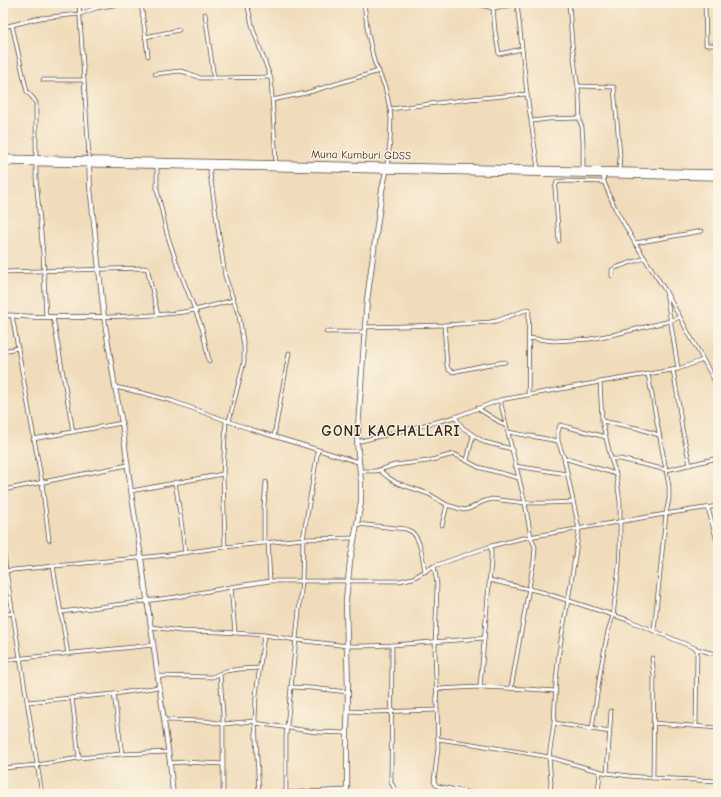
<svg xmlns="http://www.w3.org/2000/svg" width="721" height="797" font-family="'Comic Neue',sans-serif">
	<rect width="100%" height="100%" fill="#fcf5e5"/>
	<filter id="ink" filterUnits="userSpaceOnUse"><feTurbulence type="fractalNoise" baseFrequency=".025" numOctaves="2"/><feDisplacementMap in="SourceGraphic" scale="8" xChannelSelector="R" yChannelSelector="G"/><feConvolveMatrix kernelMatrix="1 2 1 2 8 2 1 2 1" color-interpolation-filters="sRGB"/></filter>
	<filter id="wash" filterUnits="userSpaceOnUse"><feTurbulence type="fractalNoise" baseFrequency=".012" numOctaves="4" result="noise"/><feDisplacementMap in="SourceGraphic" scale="16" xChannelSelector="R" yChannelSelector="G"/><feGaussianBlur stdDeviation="0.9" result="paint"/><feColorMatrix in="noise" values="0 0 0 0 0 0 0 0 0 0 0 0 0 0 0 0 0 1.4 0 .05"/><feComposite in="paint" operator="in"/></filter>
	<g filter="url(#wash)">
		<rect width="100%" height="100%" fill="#f0dcba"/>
	</g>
	<g filter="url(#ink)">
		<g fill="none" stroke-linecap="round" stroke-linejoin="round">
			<g stroke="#564535" stroke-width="4.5">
				<g id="minor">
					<polyline points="141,3 148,56"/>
					<polyline points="247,3 253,29 271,79 276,163"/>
					<polyline points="364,3 368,34 374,61 385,87 390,109 391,119 390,143 387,166"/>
					<polyline points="471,3 493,8 524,3"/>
					<polyline points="517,3 527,94 538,169"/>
					<polyline points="569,3 572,44 579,95 580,122 582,127 583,142 583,170"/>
					<polyline points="705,3 706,45 718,45"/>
					<polyline points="493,8 495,31 499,54 522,49"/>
					<polyline points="205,14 214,78"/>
					<polyline points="12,25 40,18 80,14 96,8 125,3"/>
					<polyline points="3,27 12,25 27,92 33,98 36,103 36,158"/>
					<polyline points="145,37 179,30"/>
					<polyline points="155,74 180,71 188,73 200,78 218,78 270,77"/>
					<polyline points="43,80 84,80 79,3"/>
					<polyline points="84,80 88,141 89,160"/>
					<polyline points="578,86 614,87 620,156 619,170"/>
					<polyline points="272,100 306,93 379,71"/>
					<polyline points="390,109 470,99 527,94"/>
					<polyline points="532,121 548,119 580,118"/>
					<polyline points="36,163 36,178 43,254 46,317"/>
					<polyline points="157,165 157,189 167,234 177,264 202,328 209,361"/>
					<polyline points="210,167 210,174 225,276 239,316 244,347 244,362 229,421"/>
					<polyline points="603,174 604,182 615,208 635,243 665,290 718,387"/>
					<polyline points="559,241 555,188 557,182 562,181 604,182"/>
					<polyline points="635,243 702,231"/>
					<polyline points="3,272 144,268 148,269 148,272 158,315"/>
					<path d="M612,276V270C617,266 637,261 645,258"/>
					<polyline points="666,292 678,369"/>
					<polyline points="12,315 42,483 49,540"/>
					<polyline points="53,317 73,432"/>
					<path d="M104,317C128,316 152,316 176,313C195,311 214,305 234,300"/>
					<polyline points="444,325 447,366 449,370 453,372 457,371 485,365 505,362"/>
					<path d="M365,327L444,325L490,322L496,321L529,309C528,338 529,366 528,395"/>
					<polyline points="326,332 365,332"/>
					<polyline points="528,338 554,341 590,339 616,334 670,321 680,317"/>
					<polyline points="3,351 18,348"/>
					<polyline points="673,370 677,393 682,428 690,465"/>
					<polyline points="648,374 669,486 669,499 666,514 654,631"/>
					<polyline points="115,387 143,393 172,401 250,429 358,462"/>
					<polyline points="500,400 525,503 531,537 535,547 534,560 511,688"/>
					<polyline points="477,408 506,426"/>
					<polyline points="455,417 463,428 484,442 512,449"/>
					<polyline points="602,421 637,428 659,435"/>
					<polyline points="508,432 558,441"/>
					<polyline points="274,436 289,353"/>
					<polyline points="33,439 122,423"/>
					<polyline points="357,442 436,422 455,417 500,400 600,382 678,369 703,360"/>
					<polyline points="564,458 616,474"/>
					<polyline points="611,459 620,459 667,470 718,458"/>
					<polyline points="467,460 473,436"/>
					<polyline points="515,466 567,474"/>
					<polyline points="379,470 389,478 397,483 429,494 447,505 464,510 471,508 482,502 492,499 525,503 548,503 573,502"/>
					<polyline points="360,471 376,471 395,465 428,461 454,454 478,467 519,478"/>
					<polyline points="175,482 181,520 185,553"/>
					<polyline points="3,490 128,465"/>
					<polyline points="131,491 223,474"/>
					<polyline points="708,508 718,545"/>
					<path d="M357,524L406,529C408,530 410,531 412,532C421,540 423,560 425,572"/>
					<polyline points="442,525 447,505"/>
					<polyline points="3,542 6,571 42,794"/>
					<polyline points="268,542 270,581"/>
					<polyline points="264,543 264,506 266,482"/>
					<polyline points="225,547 223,474 226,420"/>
					<polyline points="53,566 68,654"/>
					<polyline points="434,566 437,584 435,650 437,707 438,748 434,782 437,786 475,794"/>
					<polyline points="3,571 168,555 225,547 303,539 354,538"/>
					<polyline points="489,580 542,592 628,620 697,649 711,653 718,654"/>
					<polyline points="231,587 235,633"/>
					<polyline points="61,612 176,597 231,587 270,581 399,581 413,578 434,566 491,546 523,538 671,513 718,506"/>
					<polyline points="3,615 13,613"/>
					<polyline points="151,627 181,631 221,632 264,635 296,640 348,646 364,646 392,645 484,638"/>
					<polyline points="392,645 391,782 397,794"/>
					<polyline points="652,658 654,676 653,778"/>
					<polyline points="3,660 154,645"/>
					<polyline points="220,674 223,714 223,794"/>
					<polyline points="157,676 212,677 226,671 240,669 260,668"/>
					<polyline points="291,687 311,688 348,692"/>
					<polyline points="480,687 491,561 491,546"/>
					<polyline points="437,689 480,687 528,689 556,691"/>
					<polyline points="114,694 159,687"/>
					<polyline points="72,698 79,758"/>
					<polyline points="27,702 114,694 122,754"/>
					<polyline points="347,711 374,712 437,710"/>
					<polyline points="164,720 206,721 223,724 255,721"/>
					<polyline points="255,723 316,732 347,733"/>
					<polyline points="554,723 610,732"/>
					<polyline points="653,723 718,728"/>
					<polyline points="696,726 697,649"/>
					<polyline points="592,729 601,667 608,631 613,616 619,566 620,544 620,502 616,474 611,459 602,421 600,382"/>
					<polyline points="438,739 473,744 549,757 587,768 607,773 629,776 653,778 718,781"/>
					<polyline points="170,763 184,762 223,764"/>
					<polyline points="3,768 37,765 79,758 122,754 168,752"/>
					<polyline points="607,773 611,711"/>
					<polyline points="286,793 286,736 302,581 303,539 318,450"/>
					<polyline points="257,794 347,790"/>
					<polyline points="259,794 255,721 256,695 264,635"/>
					<polyline points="550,794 551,782 549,757 554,723 556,681 559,652 571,583 579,529 564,458 558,441 558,432 560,425 606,437"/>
					<polyline points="598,794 600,772"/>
				</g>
			</g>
			<g stroke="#564535" stroke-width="5.5">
				<g id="tertiary">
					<polyline points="89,162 90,187 104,317 115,387 122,423 131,491 141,557 170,763 173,794"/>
					<polyline points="3,315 37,317 104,317"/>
				</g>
			</g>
			<g stroke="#564535" stroke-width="6">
				<polyline id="secondary" points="347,794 347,733 348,692 346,600 350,562 361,502 361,482 357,442 367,300 382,190 387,167"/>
			</g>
			<g stroke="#564535" stroke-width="7">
				<g id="trunk">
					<polyline points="3,158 718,173"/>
					<polyline points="3,162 718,177"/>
				</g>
			</g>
			<use href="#minor" stroke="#fff" stroke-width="3"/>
			<use href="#tertiary" stroke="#fff" stroke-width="4"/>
			<use href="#secondary" stroke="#fff" stroke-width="4.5"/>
			<use href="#trunk" stroke="#fff" stroke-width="5.5"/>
		</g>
	</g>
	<g text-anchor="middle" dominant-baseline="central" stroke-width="3" stroke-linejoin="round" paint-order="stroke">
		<g font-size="11" fill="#3b2a1e" stroke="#fcf5e5">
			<text transform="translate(361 155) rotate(1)">Muna Kumburi GDSS</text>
		</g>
		<g font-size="15" font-weight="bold" letter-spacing="1" fill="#3b2a1e" stroke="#fcf5e5">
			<text x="391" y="431">GONI KACHALLARI</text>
		</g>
	</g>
	<rect width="721" height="797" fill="none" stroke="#fcf5e5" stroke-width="16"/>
</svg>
